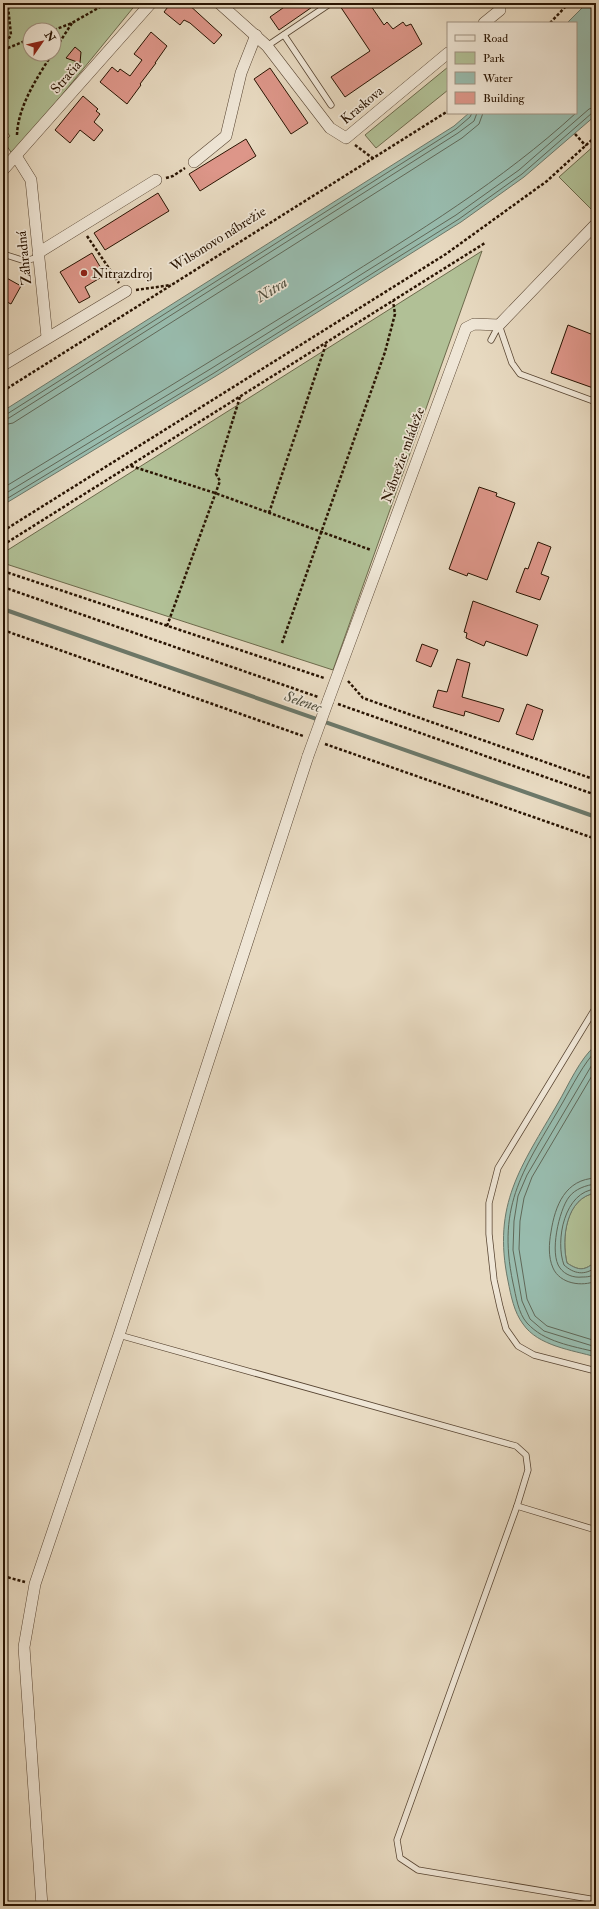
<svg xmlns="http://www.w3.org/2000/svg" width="599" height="1909" font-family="'IM FELL Double Pica',serif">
	<rect width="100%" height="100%" fill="#e7d9c0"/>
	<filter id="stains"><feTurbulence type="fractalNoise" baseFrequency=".005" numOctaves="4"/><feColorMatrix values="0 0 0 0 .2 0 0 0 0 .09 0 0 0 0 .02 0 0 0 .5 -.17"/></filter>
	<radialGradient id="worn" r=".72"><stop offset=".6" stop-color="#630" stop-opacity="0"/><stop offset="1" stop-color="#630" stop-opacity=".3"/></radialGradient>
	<g fill="#b1c096" stroke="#6d6a4c" fill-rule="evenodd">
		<path d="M10,3H137L13,155L4,142L10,136L3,127V23L7,17ZM30,30H54V54H30Z"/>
		<polygon points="448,67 448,90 376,148 365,135"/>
		<polygon points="596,144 596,212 595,213 559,177"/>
		<polygon points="482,251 333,670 3,563 3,553"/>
		<path d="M596,1193V1261C585,1271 579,1271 567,1263C561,1238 566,1197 596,1193Z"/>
	</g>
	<g fill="#98bbad" stroke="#6c7869">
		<polygon points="587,3 596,3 596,115 524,177 461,222 216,376 3,505 3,411 454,126 469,113 576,113 576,23 567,23"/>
		<path d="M596,1045V1193C566,1197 561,1239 567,1263C579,1271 585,1271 596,1261V1357C572,1350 538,1346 523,1324C514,1312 511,1296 508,1281C492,1204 521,1167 558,1103C568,1086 580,1058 596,1045Z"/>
	</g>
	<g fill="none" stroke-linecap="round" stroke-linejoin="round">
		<g stroke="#606858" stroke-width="1">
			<polyline points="3,414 7,414 456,129 470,117 472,113"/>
			<polyline points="3,419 9,418 458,133 474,121 477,113"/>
			<polyline points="3,425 13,423 462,138 479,124 483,113"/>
			<path d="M3,488C113,421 223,354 332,286C416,233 502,181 576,113"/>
			<polyline points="3,495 212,368 456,215 519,170 589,109 596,107"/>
			<polyline points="3,501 214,373 459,219 522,174 592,113 596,112"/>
			<path d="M596,1051C585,1061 571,1088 563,1102C525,1168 496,1203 513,1283C516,1296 518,1313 527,1323C544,1342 572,1346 596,1352"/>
			<polyline points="596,1058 527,1175 518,1196 514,1221 513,1250 522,1301 530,1319 544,1331 596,1347"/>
			<polyline points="596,1069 532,1177 524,1198 520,1221 519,1249 527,1299 535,1316 547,1326 596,1341"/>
			<path d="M596,1178C565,1179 555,1206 551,1232C549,1243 548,1257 553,1268C560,1284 582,1287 596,1281"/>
			<path d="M596,1184C586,1185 575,1189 569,1197C559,1210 549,1254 560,1268C565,1275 574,1278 582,1277C587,1277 591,1277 596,1273"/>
			<path d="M596,1189C564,1191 555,1241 564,1265C574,1274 585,1276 596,1267"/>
		</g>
		<polyline stroke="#6c7869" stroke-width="4" points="3,609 596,817"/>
	</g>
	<g fill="#dd9689" stroke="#291402">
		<polygon points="171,3 187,3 222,35 214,44 190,23 184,20 180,25 164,12"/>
		<polygon points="290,3 318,3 279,30 270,17"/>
		<polygon points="338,3 369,3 384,25 387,22 393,29 403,22 406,26 411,24 422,44 345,97 331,77 370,51"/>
		<polygon points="151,32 167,46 155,63 156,63 140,84 141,85 127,104 100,82 112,67 118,72 120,69 130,76 142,60 134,54"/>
		<polygon points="75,47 81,52 80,63 66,58"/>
		<polygon points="270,68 308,123 291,134 254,79"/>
		<polygon points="83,96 98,109 96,111 100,114 94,122 103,130 94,141 80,130 70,143 55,130"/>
		<polygon points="246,139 256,156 200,191 189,174"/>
		<polygon points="158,193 169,211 105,250 94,233"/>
		<polygon points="92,253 105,275 85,287 90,297 79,303 60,272"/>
		<polygon points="3,276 21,286 11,304 3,300"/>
		<polygon points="568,325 596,336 596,389 551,373"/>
		<polygon points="479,487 497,493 496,496 515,503 487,580 468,573 467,576 449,569"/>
		<polygon points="538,542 551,547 541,574 549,577 540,600 516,592 525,568 528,569"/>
		<polygon points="473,601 538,625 527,656 486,641 484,646 466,638 467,633 464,632"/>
		<polygon points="422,644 438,650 431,667 416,661"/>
		<polygon points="457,659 470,663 462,697 504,709 499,722 465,711 464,716 433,707 438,690 447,692"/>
		<polygon points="527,704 543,710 533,740 516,734"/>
	</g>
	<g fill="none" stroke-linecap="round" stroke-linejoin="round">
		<g stroke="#584532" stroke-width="7">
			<g id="service">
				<polyline points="284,35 331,105"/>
				<polyline points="267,46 331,3"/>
				<polyline points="3,254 25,261 39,257"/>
				<polyline points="491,340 499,325 512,363 520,374 596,402"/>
				<polyline points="596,1007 498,1168 489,1203 489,1234 494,1280 500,1307 506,1329 518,1346 534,1355 596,1371"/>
				<polyline points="119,1335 516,1446 526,1455 528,1470 517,1506"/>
				<polyline points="596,1530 517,1506 397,1840 400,1858 418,1870 596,1900"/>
			</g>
		</g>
		<g stroke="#584532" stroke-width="12">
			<g id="minor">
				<polyline points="219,3 267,46 330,128 346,138 448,53"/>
				<polyline points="484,23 500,10"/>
				<polyline points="16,156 31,180 47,337"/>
				<polyline points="194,162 226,136 241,73 256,35"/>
				<polyline points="3,170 151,3"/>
				<polyline points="38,253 156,180"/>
				<polyline points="3,365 126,291"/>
				<polyline points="328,701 466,328 474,324 499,325 596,224"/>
				<polyline points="42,1906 24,1647 35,1584 119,1335 308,756"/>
			</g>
		</g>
		<g stroke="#291402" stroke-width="2.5" stroke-dasharray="3 2" stroke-linecap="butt">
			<polyline points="550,23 569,3"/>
			<polyline points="54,30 72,23 107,3"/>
			<polyline points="3,47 11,35 8,6"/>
			<polyline points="3,50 30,39"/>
			<polyline points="54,51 72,23"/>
			<polyline points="575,134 586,146"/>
			<path d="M17,135C18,106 37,78 52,54"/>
			<polyline points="355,145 374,159"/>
			<polyline points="166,178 173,176 185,168"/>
			<polyline points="87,236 119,283"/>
			<polyline points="136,290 171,285"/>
			<polyline points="3,391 448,111"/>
			<polyline points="131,466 215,493 371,550"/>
			<polyline points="269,513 326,344"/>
			<polyline points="3,531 446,254 547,181 596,136"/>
			<polyline points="3,545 485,243"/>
			<polyline points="3,571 324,678"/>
			<polyline points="3,587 318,697"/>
			<polyline points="167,626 220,481 216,474 240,397"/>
			<polyline points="3,630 303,736"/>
			<polyline points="282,643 385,352 395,314 393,301"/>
			<polyline points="348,681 363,698 596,780"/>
			<polyline points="338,704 596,795"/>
			<polyline points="325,744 596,839"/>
			<polyline points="3,1576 25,1582"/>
		</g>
		<use href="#service" stroke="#efe6d6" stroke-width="5.5"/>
		<use href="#minor" stroke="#efe6d6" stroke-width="11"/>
		<g stroke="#584532" stroke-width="12" stroke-linecap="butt">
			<polyline id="minor-bridge" points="308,756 328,701"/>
		</g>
		<use href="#minor-bridge" stroke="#efe6d6" stroke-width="11"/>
	</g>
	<circle fill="#8f2418" stroke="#efe6d6" stroke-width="1.5" cx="84" cy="273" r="4"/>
	<g text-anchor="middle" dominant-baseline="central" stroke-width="3.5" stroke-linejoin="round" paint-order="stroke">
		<g font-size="14" fill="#291402" stroke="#efe6d6">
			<text transform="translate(66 77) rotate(-49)">Stračia</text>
			<text transform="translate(362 105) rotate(-40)">Kraskova</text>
			<text transform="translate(218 239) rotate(-32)">Wilsonovo nábrežie</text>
			<text transform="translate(24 258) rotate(-96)">Záhradná</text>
			<text transform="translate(403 455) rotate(-70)">Nábrežie mládeže</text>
		</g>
		<g font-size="14" fill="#291402" stroke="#efe6d6" text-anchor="start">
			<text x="92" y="273">Nitrazdroj</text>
		</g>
		<g font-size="15" font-style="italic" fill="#504e3e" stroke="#efe6d6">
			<text transform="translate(272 290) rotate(-32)">Nitra</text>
			<text transform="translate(303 702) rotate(19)">Selenec</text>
		</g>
	</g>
	<rect width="599" height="1909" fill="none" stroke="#e7d9c0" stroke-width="16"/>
	<rect x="4" y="4" width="591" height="1901" fill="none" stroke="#291402" stroke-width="2"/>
	<rect x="8" y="8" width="583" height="1893" fill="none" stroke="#291402"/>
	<rect x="447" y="22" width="130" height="92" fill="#efe6d6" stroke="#a09281"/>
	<rect x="455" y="35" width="20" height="6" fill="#efe6d6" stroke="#a09281"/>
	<text x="483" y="42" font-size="12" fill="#291402">Road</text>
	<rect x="455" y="52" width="20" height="12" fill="#b1c096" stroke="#a09281"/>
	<text x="483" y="62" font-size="12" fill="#291402">Park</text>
	<rect x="455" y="72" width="20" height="12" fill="#98bbad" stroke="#a09281"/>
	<text x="483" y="82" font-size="12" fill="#291402">Water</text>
	<rect x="455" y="92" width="20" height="12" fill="#dd9689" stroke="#a09281"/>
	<text x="483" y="102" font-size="12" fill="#291402">Building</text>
	<g transform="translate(42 42) rotate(56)"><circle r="19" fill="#efe6d6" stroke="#a09281"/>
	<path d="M0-3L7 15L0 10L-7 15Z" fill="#8f2418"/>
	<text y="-6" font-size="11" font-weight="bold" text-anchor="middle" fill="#291402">N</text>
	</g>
	<rect width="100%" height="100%" filter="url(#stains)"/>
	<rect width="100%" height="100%" fill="url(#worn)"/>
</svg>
